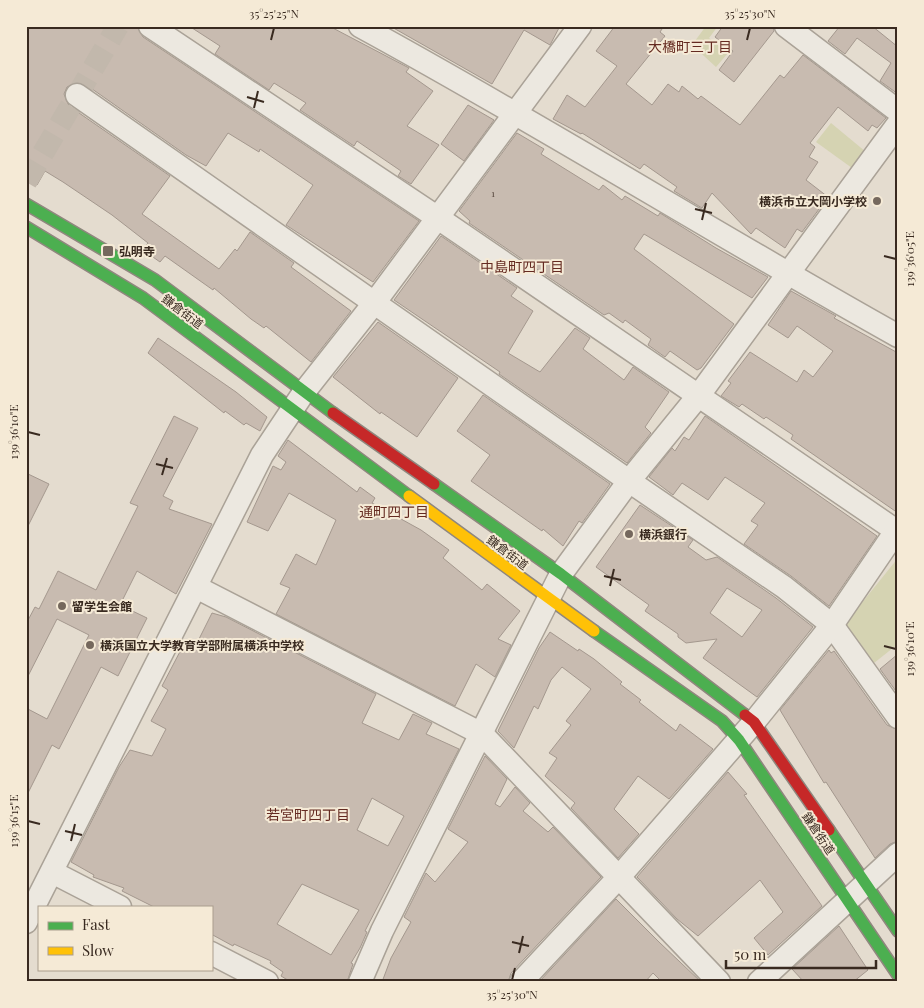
<svg xmlns="http://www.w3.org/2000/svg" width="924" height="1008" font-family="'Playfair Display','Noto Sans JP',serif">
	<rect width="100%" height="100%" fill="#e4dccf"/>
	<g fill="#d5d3b2">
		<polygon points="706,26 718,26 709,38 728,53 716,67 692,45"/>
		<polygon points="831,123 866,152 852,168 816,142"/>
		<polygon points="898,558 898,644 874,663 844,625"/>
	</g>
	<g fill="#c8bbb0" stroke="#a4988e" fill-rule="evenodd">
		<polygon points="30,26 137,26 143,37 419,221 373,282 286,225 313,185 260,149 259,152 228,133 206,166 186,155 85,84 78,82 67,87 64,94 69,106 170,176 142,214 219,269 235,249 237,251 250,232 294,263 291,267 351,311 311,362 266,326 264,328 251,319 214,288 213,290 165,256 160,262 143,250 148,243 112,215 63,182 45,171 37,185 26,180 26,34"/>
		<polygon points="189,26 329,26 409,68 406,72 433,91 407,126 439,145 411,184 398,176 401,171 357,141 354,146 300,110 306,103 274,83 269,90 215,54 220,46"/>
		<polygon points="390,26 560,26 550,45 524,30 492,84"/>
		<polygon points="615,26 664,26 660,32 665,36 626,84 652,105 668,84 679,92 682,86 698,99 701,96 740,125 780,75 784,78 803,55 886,118 877,128 872,125 868,131 838,107 810,143 815,147 809,157 818,162 806,180 828,197 802,232 797,229 785,248 756,228 751,234 712,193 702,208 674,191 677,187 644,164 640,169 582,133 581,134 553,119 567,95 585,107 617,66 596,51"/>
		<polygon points="723,26 773,26 774,31 734,82 719,70 733,51 715,37"/>
		<polygon points="840,26 872,26 898,47 898,94 880,81 891,63 857,38 845,54 828,41"/>
		<polygon points="468,105 494,120 464,161 441,144"/>
		<polygon points="517,133 544,149 541,154 599,190 603,185 622,200 625,196 658,216 660,213 716,248 768,277 752,298 644,234 634,249 734,324 701,368 697,370 670,351 665,357 648,345 651,339 625,320 623,323 609,313 604,315 469,223 470,221 459,211"/>
		<polygon points="441,236 517,288 511,296 533,311 508,353 540,372 575,328 590,338 583,349 624,380 633,367 669,392 645,427 651,433 627,463 499,374 500,372 394,300"/>
		<polygon points="791,291 836,316 834,318 898,353 898,513 791,439 793,435 766,417 764,419 742,404 739,407 721,396 731,383 728,381 750,352 797,382 804,370 813,377 833,351 797,326 788,338 768,325"/>
		<polygon points="378,322 458,378 417,437 381,412 380,414 333,377"/>
		<polygon points="158,338 236,392 267,417 260,431 246,423 244,425 225,411 224,413 148,353"/>
		<polygon points="483,395 610,484 582,523 579,521 563,546 543,529 542,531 471,481 490,455 457,431"/>
		<polygon points="174,416 198,428 163,496 173,501 169,509 212,524 176,594 137,571 120,605 147,618 118,676 101,667 59,749 52,745 26,797 26,708 47,719 89,635 57,619 26,680 26,624 35,607 39,609 58,571 96,590 138,506 130,503"/>
		<polygon points="705,416 877,536 829,606 791,576 744,544 758,525 751,521 765,503 725,477 708,500 682,483 673,495 649,477 672,448 675,451 684,437 689,440"/>
		<polygon points="288,440 357,492 360,487 375,498 372,503 421,530 449,550 443,558 482,590 487,584 520,611 498,639 511,645 495,677 476,664 455,706 276,614 290,588 280,584 296,554 316,565 336,520 289,493 268,531 247,522 273,466 281,470 286,462 278,456"/>
		<polygon points="26,473 49,484 26,530"/>
		<path d="M640,505L693,540L688,547L706,560L717,557L776,598L813,627L757,697L703,658L717,639L686,643L678,637V634L645,611L649,605L596,567ZM727,588L762,610L742,637L710,613Z"/>
		<path d="M212,613L226,617L376,694L362,723L399,740L413,714L432,723L426,734L459,749L365,931L367,932L360,948L351,963L353,964L347,982H291L281,976L283,972L270,963L271,961L234,944L233,946L211,934V907H154L122,891L124,888L93,877L94,875L71,862L119,767L130,750L152,756L166,729L151,721L168,690L162,686L185,642L195,647ZM372,798L404,816L388,846L357,830ZM302,884L359,910L331,955L277,924Z"/>
		<polygon points="550,632 578,651 579,649 594,659 622,682 620,684 641,700 639,702 676,731 680,724 713,749 669,799 638,776 614,809 639,834 618,858 571,808 575,803 545,776 557,758 549,753 571,725 566,721 591,689 562,667 551,680 538,709 534,706 514,748 498,731 539,648"/>
		<polygon points="829,650 831,653 834,651 887,725 898,730 898,841 890,844 875,858 826,782 824,783 780,710"/>
		<polygon points="898,654 898,694 880,669"/>
		<polygon points="485,756 507,779 495,804 500,807 515,787 530,803 523,811 548,832 553,827 601,877 511,973 508,982 382,982 391,958 411,922 404,917 426,873 435,882 468,842 448,829"/>
		<polygon points="728,772 747,794 744,795 822,906 768,955 754,938 783,912 760,880 698,936 677,919 637,877"/>
		<polygon points="616,899 659,942 701,982 662,982 653,973 645,982 539,982"/>
		<polygon points="839,926 868,970 853,982 804,982 792,969"/>
	</g>
	<g fill="none" stroke-linecap="round" stroke-linejoin="round">
		<polyline stroke="#c2b8ac" stroke-width="22" stroke-dasharray="22 11" stroke-linecap="butt" points="26,182 118,26"/>
		<g stroke="#aaa297" stroke-width="25">
			<g id="street">
				<polyline points="150,26 438,218 898,532"/>
				<path d="M360,26C542,125 717,235 898,336"/>
				<polyline points="786,26 898,111"/>
				<polyline points="77,95 629,481 784,587 832,625 898,717"/>
				<polyline points="196,587 482,734 719,982"/>
				<polyline points="52,872 120,907"/>
				<polyline points="26,922 262,455 304,392 375,302 580,26"/>
				<polyline points="211,953 267,982"/>
				<polyline points="360,982 382,931 561,574 629,481 699,395 898,124"/>
				<polyline points="521,982 619,877 754,722 832,625 898,528"/>
				<polyline points="759,982 898,854"/>
			</g>
		</g>
		<g stroke="#8f877e" stroke-width="14">
			<g id="fast">
				<polyline points="26,204 155,280 333,413"/>
				<polyline points="26,227 143,298 409,496"/>
				<polyline points="434,484 561,574 745,715"/>
				<polyline points="594,631 722,721 739,740 898,975"/>
				<polyline points="829,830 898,931"/>
			</g>
		</g>
		<g stroke="#8f877e" stroke-width="14">
			<polyline id="slow" points="409,496 594,631"/>
		</g>
		<g stroke="#8f877e" stroke-width="14">
			<g id="jam">
				<polyline points="333,413 434,484"/>
				<polyline points="745,715 754,722 829,830"/>
			</g>
		</g>
		<use href="#street" stroke="#ece8e0" stroke-width="22"/>
		<use href="#fast" stroke="#4caf50" stroke-width="11"/>
		<use href="#slow" stroke="#ffc107" stroke-width="11"/>
		<use href="#jam" stroke="#c62828" stroke-width="11"/>
	</g>
	<path fill="none" stroke="#392a20" stroke-width="2" d="M271,40L274,28M747,40L750,28M247,97L264,102M254,108L258,91M695,209L712,213M702,220L706,203M884,256L896,259M28,432L40,435M156,464L173,468M162,475L167,458M604,576L621,580M610,586L614,569M884,646L896,649M28,821L40,824M65,831L82,835M71,841L75,824M512,942L529,946M519,953L523,936M512,980L515,968"/>
	<g fill="#75685d" stroke="#f5ead6" stroke-width="2">
		<circle cx="877" cy="201" r="5"/>
		<rect x="102" y="245" width="12" height="12" rx="2.5"/>
		<circle cx="629" cy="534" r="5"/>
		<circle cx="62" cy="606" r="5"/>
		<circle cx="90" cy="645" r="5"/>
	</g>
	<g text-anchor="middle" dominant-baseline="central" stroke-width="4" stroke-linejoin="round" paint-order="stroke">
		<g font-size="10" fill="#5d4e44">
			<text x="493" y="193">1</text>
		</g>
		<g font-size="12" font-weight="bold" fill="#392a20" stroke="#f5ead6" text-anchor="start">
			<text x="867" y="201" text-anchor="end">横浜市立大岡小学校</text>
			<text x="119" y="251">弘明寺</text>
			<text x="639" y="534">横浜銀行</text>
			<text x="72" y="606">留学生会館</text>
			<text x="100" y="645">横浜国立大学教育学部附属横浜中学校</text>
		</g>
		<g font-size="12" fill="#392a20" stroke="#f5ead6">
			<text transform="translate(183 311) rotate(37)">鎌倉街道</text>
			<text transform="translate(508 552) rotate(37)">鎌倉街道</text>
			<text transform="translate(819 833) rotate(56)">鎌倉街道</text>
		</g>
		<g font-size="14" fill="#642a21" stroke="#f5ead6">
			<text x="690" y="46">大橋町三丁目</text>
			<text x="522" y="266">中島町四丁目</text>
			<text x="394" y="511">通町四丁目</text>
			<text x="308" y="814">若宮町四丁目</text>
		</g>
	</g>
	<rect width="924" height="1008" fill="none" stroke="#f5ead6" stroke-width="55"/>
	<rect x="38" y="906" width="175" height="65" fill="#f5ead6" stroke="#aa9d8d"/>
	<rect x="48" y="922" width="25" height="8" fill="#4caf50" stroke="#aa9d8d"/>
	<text x="82" y="930" font-size="15" fill="#392a20">Fast</text>
	<rect x="48" y="947" width="25" height="8" fill="#ffc107" stroke="#aa9d8d"/>
	<text x="82" y="956" font-size="15" fill="#392a20">Slow</text>
	<path d="M726 960v8h150v-8" fill="none" stroke="#392a20" stroke-width="2.5"/>
	<text x="734" y="960" font-size="15" fill="#392a20" stroke="#f5ead6" stroke-width="4" paint-order="stroke">50 m</text>
	<rect x="28" y="28" width="868" height="952" fill="none" stroke="#392a20" stroke-width="2"/>
	<g font-size="12" text-anchor="middle" fill="#392a20">
		<text x="274" y="18">35°25'25"N</text>
		<text x="750" y="18">35°25'30"N</text>
		<text transform="translate(910 259) rotate(-90)" y="4">139°36'05"E</text>
		<text transform="translate(14 432) rotate(-90)" y="4">139°36'10"E</text>
		<text transform="translate(910 649) rotate(-90)" y="4">139°36'10"E</text>
		<text transform="translate(14 821) rotate(-90)" y="4">139°36'15"E</text>
		<text x="512" y="999">35°25'30"N</text>
	</g>
</svg>
